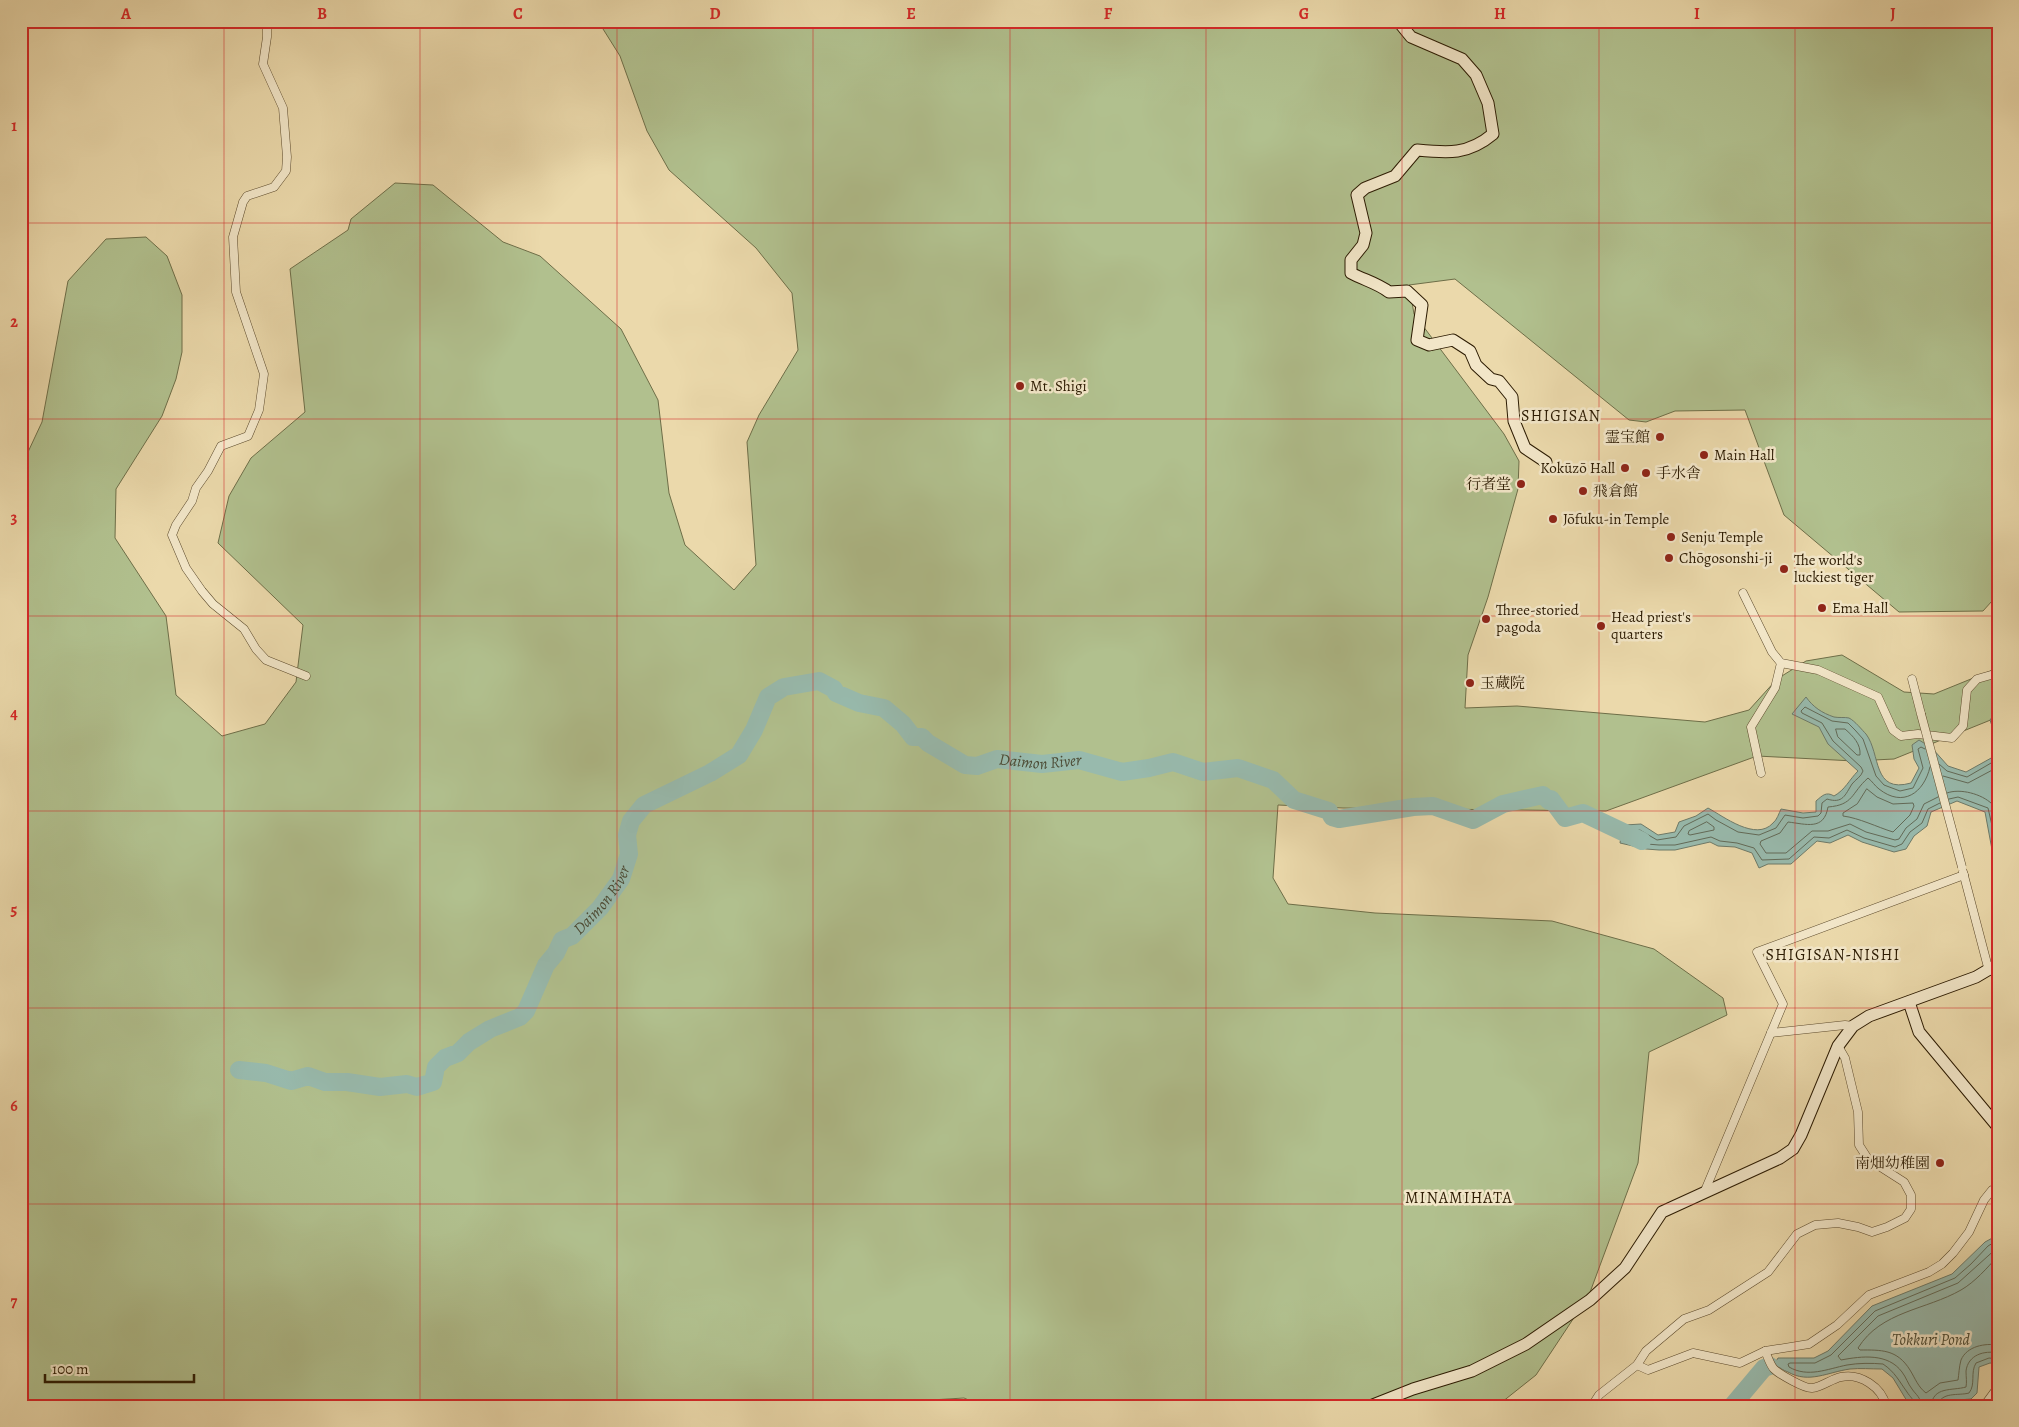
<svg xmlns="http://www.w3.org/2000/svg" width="2019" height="1427" font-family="Alegreya,'Noto Serif JP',serif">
	<rect width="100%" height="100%" fill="#ebd9ab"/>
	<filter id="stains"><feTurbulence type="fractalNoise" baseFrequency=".004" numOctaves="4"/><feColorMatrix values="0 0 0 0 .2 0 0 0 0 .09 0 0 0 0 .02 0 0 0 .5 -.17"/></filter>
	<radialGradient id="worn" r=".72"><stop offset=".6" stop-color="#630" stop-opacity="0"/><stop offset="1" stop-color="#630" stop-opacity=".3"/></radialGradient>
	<polygon fill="#b1c08e" stroke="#6e6e48" points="598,21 1998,21 1998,590 1992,601 1983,611 1899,612 1784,515 1745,410 1675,411 1646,422 1629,420 1455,279 1409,285 1414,314 1504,434 1519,461 1518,489 1488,597 1468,655 1465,708 1517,706 1705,722 1749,710 1777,679 1806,661 1842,655 1904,692 1934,694 1998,668 1998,717 1894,759 1854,761 1757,756 1606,811 1343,808 1278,805 1273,878 1288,904 1375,913 1552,921 1654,949 1723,998 1727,1015 1649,1052 1638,1163 1589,1295 1536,1375 1497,1406 982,1406 964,1398 931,1400 924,1406 21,1406 21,467 42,422 68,281 106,239 146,237 167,256 182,295 182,352 176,379 162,416 116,489 115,538 166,616 176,695 222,736 265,724 296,682 303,625 218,543 229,496 251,458 305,412 290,269 348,230 351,219 395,183 433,185 503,242 540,256 621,329 658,400 669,493 685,545 734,590 756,565 747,442 759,415 798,350 792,293 756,248 669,170 647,131 620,56"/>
	<g fill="#98baad" stroke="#6d7a69">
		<path d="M1806,697C1813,707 1822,713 1834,717C1839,718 1845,717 1849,718C1855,721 1862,730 1866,734C1881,754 1872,794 1911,783L1919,768L1914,759L1912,745L1919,740L1932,748L1948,766L1966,772L1993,757L1998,744L1990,720L1998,709V857L1993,855L1985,812L1957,801L1931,812L1927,826L1914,836L1906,849L1894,852L1862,842L1848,835L1830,843L1817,841L1791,864H1768L1759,868L1752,853L1735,847L1718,846L1710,842L1675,850H1659L1646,849L1620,843L1622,830L1625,825L1641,824L1658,835L1675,832L1679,822L1696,816L1708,808C1723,816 1756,842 1773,823C1777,820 1779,813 1781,809L1803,813L1816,812V801C1822,796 1826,791 1834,796C1845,790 1849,780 1858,771L1828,744L1819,727L1792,714Z"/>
		<path d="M1998,1235V1364L1990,1363L1979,1367L1977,1393L1971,1399L1945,1401L1941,1406H1910L1893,1378L1882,1369C1871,1369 1860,1368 1850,1369C1828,1372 1809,1384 1788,1372C1783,1370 1779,1368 1775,1363L1778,1358H1814L1828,1351L1872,1306L1952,1274L1985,1242Z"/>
	</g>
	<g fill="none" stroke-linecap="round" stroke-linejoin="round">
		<g stroke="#626a58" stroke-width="1">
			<path d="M1836,729H1845C1853,736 1861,744 1860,755H1857L1838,737Z"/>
			<path d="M1925,749L1921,747L1918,749L1923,768L1913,788L1900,791L1884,785L1876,776L1863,739L1855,730L1848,723L1832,721L1805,707L1801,711L1802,713L1822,723L1833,741L1861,767L1863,771C1861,777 1856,779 1852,784C1845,795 1843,804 1827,799L1822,803L1821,813L1818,816L1803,818L1785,815L1776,828L1759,835L1738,832L1716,820L1708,814L1684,826L1676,837L1657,840L1640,830H1628L1626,837L1647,844L1659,845H1675L1711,837L1720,841L1737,843L1754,848L1762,860L1789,859L1814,837L1829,838L1847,830L1864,838L1895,847L1902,844L1910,832L1922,823L1928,809L1940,803"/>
			<polyline points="1939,764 1947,771 1967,777 1998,759"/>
			<path d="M1930,767C1924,793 1903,808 1879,789C1875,786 1872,781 1868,778C1851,793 1854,805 1828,807C1824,831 1806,824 1788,822L1780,833L1761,841L1760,844L1766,853H1786L1812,831H1828L1850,824L1866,832L1895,840L1899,839L1906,828L1917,819L1924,804L1938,797"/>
			<polyline points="1943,776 1968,783 1998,767"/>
			<path d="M1867,789L1877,797L1893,804L1913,803L1914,806L1910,815L1893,832C1877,827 1859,818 1843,816V813L1857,804Z"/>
			<path d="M1947,793C1960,788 1982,794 1992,804C1996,807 1997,813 1998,818"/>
			<polyline points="1949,799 1958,797 1988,808 1998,852"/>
			<polygon points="1707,822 1714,827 1714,830 1690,835 1688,834 1689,831"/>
			<path d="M1998,1256C1987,1268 1975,1282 1961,1290C1926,1310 1881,1311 1858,1348L1860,1350C1881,1350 1897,1349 1910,1370C1915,1378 1918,1387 1926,1393L1940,1383L1958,1380C1959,1374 1959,1367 1961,1360C1967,1346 1985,1343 1998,1345"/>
			<path d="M1915,1406C1914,1399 1910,1397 1907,1392C1899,1381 1895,1372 1883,1364C1872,1363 1858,1363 1847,1365C1827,1369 1808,1378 1789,1367L1788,1364L1790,1363H1815L1831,1355L1875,1311L1955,1278L1971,1264L1988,1246L1998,1240"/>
			<path d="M1921,1406C1921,1397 1916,1395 1912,1389C1908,1384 1906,1377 1902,1372C1888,1353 1862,1356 1841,1360L1838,1356L1878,1316L1958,1283L1998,1247"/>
			<path d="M1931,1406C1933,1386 1952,1391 1966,1387C1967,1382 1966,1377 1966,1371C1968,1355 1984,1350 1998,1353"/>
			<path d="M1938,1406C1940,1391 1959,1396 1969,1393C1976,1384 1970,1373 1976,1363L1989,1358L1998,1359"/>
		</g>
		<g stroke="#98baad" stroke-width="18">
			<path id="s1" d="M239,1070L266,1073L291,1081L308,1076L325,1082H347L380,1087L407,1084L417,1087L433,1082L436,1067L445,1058L458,1053L469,1042L490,1029L520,1017L526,1011L546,965L556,953L562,940L572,936L600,908L621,879L629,854L627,835L631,821L644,805L710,773L739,755L754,730L768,697L784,687L819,681L834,689L836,693L859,703L884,708L903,724L913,737H922L928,743L965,765L977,766L997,759L1042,764L1079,760L1122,772L1149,768L1173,762L1203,772L1238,768L1273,780L1294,800L1329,811L1332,817L1339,819L1413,807L1433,806L1473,820L1503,804L1543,795L1549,801L1551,799L1565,818L1583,813L1642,841"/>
			<polyline points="1732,1406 1764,1368 1770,1366"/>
		</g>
		<g stroke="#5c4a2c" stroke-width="9">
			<g id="street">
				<polyline points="267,21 267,37 263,64 283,108 287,157 286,171 274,187 247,196 243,202 233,237 236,292 264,374 259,410 248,436 221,446 208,471 196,488 192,501 176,525 172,535 186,568 202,591 213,604 244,629 256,649 266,660 306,676"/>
				<polyline points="1743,593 1772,652 1781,663 1818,670 1878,697 1893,730 1901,736 1918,734 1952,738 1963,726 1967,690 1977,679 1998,673"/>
				<polyline points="1912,679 1921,714"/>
				<polyline points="1761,773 1751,727 1775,688 1781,663"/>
				<polyline points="1963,872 1989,971"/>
				<polyline points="1771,1033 1845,1025 1853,1026"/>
				<polyline points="1704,1193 1783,1004 1757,952 1964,875"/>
				<path d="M1765,1351C1768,1357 1770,1365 1774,1369C1779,1374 1805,1389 1812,1388C1822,1387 1831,1379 1841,1377C1860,1373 1882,1387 1886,1406"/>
				<polyline points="1637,1365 1648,1370 1693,1353 1740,1363 1765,1351 1809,1344 1837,1325 1869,1295 1929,1272 1942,1264 1953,1253 1969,1232 1984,1200 1992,1190 1998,1187"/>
				<polyline points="1592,1406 1599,1395 1637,1365 1646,1351 1684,1319 1709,1310 1768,1272 1797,1234 1815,1225 1838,1223 1858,1227 1872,1232 1887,1227 1905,1218 1911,1209 1911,1195 1904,1182 1868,1159 1859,1145 1858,1112 1845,1058 1838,1046"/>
				<polyline points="1984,1406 1998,1387"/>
			</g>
		</g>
		<g stroke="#2c1b02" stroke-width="13">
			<g id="secondary">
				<path d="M1398,21L1411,37L1462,59L1476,75L1488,103L1493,134C1468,155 1448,153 1417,150L1395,176L1365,188L1357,195L1366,233L1363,245L1351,260V273C1364,280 1377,283 1389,292L1407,291L1422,305L1417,340L1429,345L1453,340L1470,351L1476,365L1491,379L1499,381L1512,397L1514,421L1525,448L1546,462"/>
				<polyline points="1909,1002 1919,1032 1998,1127"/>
				<polyline points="1370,1406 1413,1389 1472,1371 1526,1344 1590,1300 1625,1268 1662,1212 1780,1158 1793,1149 1801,1135 1838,1046 1853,1026 1869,1016 1976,977 1998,964"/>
			</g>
		</g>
		<use href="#street" stroke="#f2e6c8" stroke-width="8"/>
		<use href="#secondary" stroke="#f2e6c8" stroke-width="11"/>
		<g stroke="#5c4a2c" stroke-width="9" stroke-linecap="butt">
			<polyline id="street-bridge" points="1921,714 1962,867"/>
		</g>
		<use href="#street-bridge" stroke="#f2e6c8" stroke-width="8"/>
	</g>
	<path fill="none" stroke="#d62828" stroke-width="1" stroke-opacity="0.55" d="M224,21V1406M420,21V1406M617,21V1406M813,21V1406M1010,21V1406M1206,21V1406M1402,21V1406M1599,21V1406M1795,21V1406M21,223H1998M21,419H1998M21,616H1998M21,811H1998M21,1008H1998M21,1204H1998"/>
	<g fill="#8f2418" stroke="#f2e6c8" stroke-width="2">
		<circle cx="1020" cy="386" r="5"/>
		<circle cx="1660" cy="437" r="5"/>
		<circle cx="1704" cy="455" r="5"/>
		<circle cx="1625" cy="468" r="5"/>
		<circle cx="1646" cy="473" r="5"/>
		<circle cx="1521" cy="484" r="5"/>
		<circle cx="1583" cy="491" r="5"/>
		<circle cx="1553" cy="519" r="5"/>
		<circle cx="1671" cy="537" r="5"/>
		<circle cx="1669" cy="558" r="5"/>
		<circle cx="1784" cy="569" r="5"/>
		<circle cx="1822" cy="608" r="5"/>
		<circle cx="1486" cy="619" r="5"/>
		<circle cx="1601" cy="626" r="5"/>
		<circle cx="1470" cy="683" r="5"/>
		<circle cx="1940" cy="1163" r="5"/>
	</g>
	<g text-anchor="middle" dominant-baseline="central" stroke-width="5" stroke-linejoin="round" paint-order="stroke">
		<g font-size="15" fill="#2c1b02" stroke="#f2e6c8" text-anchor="start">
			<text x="1030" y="386">Mt. Shigi</text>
			<text x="1650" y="437" text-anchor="end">霊宝館</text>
			<text x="1714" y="455">Main Hall</text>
			<text x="1615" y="468" text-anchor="end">Kokūzō Hall</text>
			<text x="1656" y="473">手水舎</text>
			<text x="1511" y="484" text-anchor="end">行者堂</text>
			<text x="1593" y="491">飛倉館</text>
			<text x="1563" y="519">Jōfuku-in Temple</text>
			<text x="1681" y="537">Senju Temple</text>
			<text x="1679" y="558">Chōgosonshi-ji</text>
			<text x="1794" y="560">The world's<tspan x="1794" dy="17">luckiest tiger</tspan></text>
			<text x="1832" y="608">Ema Hall</text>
			<text x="1496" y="610">Three-storied<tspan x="1496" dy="17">pagoda</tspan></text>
			<text x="1611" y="617">Head priest's<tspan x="1611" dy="17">quarters</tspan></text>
			<text x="1480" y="683">玉蔵院</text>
			<text x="1930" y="1163" text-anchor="end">南畑幼稚園</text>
		</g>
		<g font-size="16" letter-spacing="1" fill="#2c1b02" stroke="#f2e6c8">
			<text x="1561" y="416">SHIGISAN</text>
			<text x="1833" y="955">SHIGISAN-NISHI</text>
			<text x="1459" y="1198">MINAMIHATA</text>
		</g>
		<g font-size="16" font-style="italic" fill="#4c4b35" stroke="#f2e6c8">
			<text stroke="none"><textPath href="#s1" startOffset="1046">Daimon River</textPath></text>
			<text stroke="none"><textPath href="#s1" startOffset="460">Daimon River</textPath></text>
			<text x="1931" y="1340">Tokkuri Pond</text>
		</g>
	</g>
	<rect width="2019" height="1427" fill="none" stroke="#ebd9ab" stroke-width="55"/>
	<path d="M45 1374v8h149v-8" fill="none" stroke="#2c1b02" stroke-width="2.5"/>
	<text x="52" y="1374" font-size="15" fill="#2c1b02" stroke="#f2e6c8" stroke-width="4" paint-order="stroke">100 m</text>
	<rect x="28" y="28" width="1964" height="1372" fill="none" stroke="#d62828" stroke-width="2"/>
	<g font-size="16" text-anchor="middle" font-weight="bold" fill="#d62828">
		<text x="126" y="19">A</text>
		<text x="322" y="19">B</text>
		<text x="518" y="19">C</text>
		<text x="715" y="19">D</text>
		<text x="911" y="19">E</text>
		<text x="1108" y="19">F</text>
		<text x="1304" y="19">G</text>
		<text x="1500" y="19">H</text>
		<text x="1697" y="19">I</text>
		<text x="1893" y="19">J</text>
		<text x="14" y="131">1</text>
		<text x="14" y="327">2</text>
		<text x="14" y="523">3</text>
		<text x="14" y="719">4</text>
		<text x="14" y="915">5</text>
		<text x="14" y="1111">6</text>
		<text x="14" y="1307">7</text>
	</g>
	<rect width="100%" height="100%" filter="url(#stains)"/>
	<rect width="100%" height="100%" fill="url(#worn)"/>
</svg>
